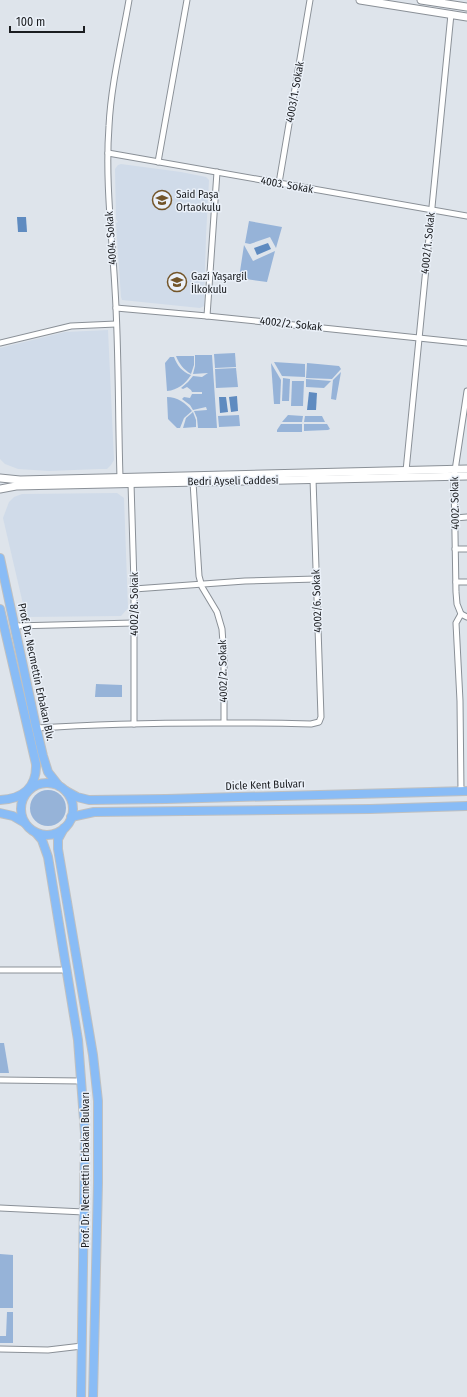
<svg xmlns="http://www.w3.org/2000/svg" width="467" height="1397" font-family="'Fira Sans Condensed',sans-serif">
	<rect width="100%" height="100%" fill="#dee4eb"/>
	<g fill="#d0dbe9">
		<polygon points="121,164 181,172 206,177 209,180 206,236 204,306 200,308 122,300 121,297 116,223 118,222 116,219 115,169 118,165"/>
		<polygon points="108,330 114,460 111,465 107,469 99,469 49,471 18,469 5,464 0,459 0,348 65,332"/>
		<polygon points="117,493 124,498 128,608 121,616 26,617 3,518 9,502 14,497 22,494"/>
	</g>
	<g fill="#96b3d8">
		<polygon points="249,221 282,227 276,248 270,237 250,244 245,243"/>
		<polygon points="244,245 253,261 275,251 267,282 239,278"/>
		<polygon points="235,353 236,367 215,368 214,354"/>
		<polygon points="195,355 212,355 217,428 198,428 197,418 194,411 207,410 206,407 193,410 190,405 182,399 184,397 190,398 192,394 202,394 202,392 192,392 191,390 187,387 183,389 181,388 188,382 193,376 202,377 208,373 193,374 195,366"/>
		<path d="M176,356H194V365L191,374C183,369 180,365 176,356Z"/>
		<path d="M170,357H174C177,365 182,372 191,375C185,384 178,390 167,391L165,363Z"/>
		<polygon points="274,362 305,364 305,377 282,376"/>
		<polygon points="271,363 281,380 280,404 274,404"/>
		<polygon points="307,363 339,366 341,369 332,379 306,378"/>
		<polygon points="236,368 238,387 216,388 215,369"/>
		<polygon points="341,372 336,400 331,399 333,380"/>
		<polygon points="283,378 290,379 289,401 282,401"/>
		<polygon points="306,379 331,381 324,388 306,387"/>
		<polygon points="292,381 304,381 303,406 291,406"/>
		<path d="M167,397C177,397 186,403 192,411L184,418L180,428H177L168,419Z"/>
		<polygon points="193,412 196,420 196,427 183,428 186,418"/>
		<polygon points="239,415 240,426 219,427 218,416"/>
		<polygon points="288,415 303,416 302,422 282,422"/>
		<polygon points="305,416 322,416 325,422 304,422"/>
		<polygon points="281,424 302,424 302,432 277,432 277,430"/>
		<polygon points="304,424 327,424 330,429 328,430 304,431"/>
		<polygon points="96,684 122,685 122,697 95,697"/>
		<circle cx="48" cy="808" r="18"/>
		<polygon points="0,1043 4,1043 9,1073 0,1073"/>
		<polygon points="0,1254 13,1255 13,1308 0,1308"/>
		<polygon points="7,1312 13,1312 13,1343 0,1343 0,1336 6,1336"/>
	</g>
	<g fill="#5f8bc0">
		<polygon points="17,217 26,217 27,232 18,232"/>
		<polygon points="268,243 271,249 257,255 254,248"/>
		<polygon points="309,392 317,393 316,410 307,410"/>
		<polygon points="237,396 238,411 231,412 229,397"/>
		<polygon points="219,397 226,397 228,412 220,413"/>
	</g>
	<g fill="none" stroke-linecap="round" stroke-linejoin="round">
		<g stroke="#8a9097" stroke-width="7">
			<g id="street">
				<polyline points="108,153 467,216"/>
				<polyline points="158,162 187,0"/>
				<polyline points="279,183 310,0"/>
				<polyline points="116,308 207,316 467,343"/>
				<polyline points="207,316 217,172"/>
				<polyline points="0,343 71,326 116,324"/>
				<polyline points="406,471 451,14"/>
				<path d="M120,477C118,415 119,352 115,289C112,235 105,180 109,126C111,84 122,41 129,0"/>
				<polyline points="193,482 199,576 202,587 217,612 222,629 224,658 224,722"/>
				<polyline points="131,483 134,584 134,724"/>
				<polyline points="455,518 467,517"/>
				<polyline points="455,549 467,549"/>
				<polyline points="456,582 467,582"/>
				<polyline points="134,589 245,581 316,579"/>
				<polyline points="461,614 457,604 456,592 454,477 467,391"/>
				<polyline points="461,614 467,617"/>
				<polyline points="14,626 134,623"/>
				<path d="M36,728C128,722 219,722 311,724L319,722L321,717L313,479"/>
				<polyline points="461,791 460,701 456,623 461,614"/>
				<polyline points="0,970 66,970"/>
				<polyline points="0,1080 81,1081"/>
				<polyline points="0,1208 84,1212"/>
				<polyline points="0,1349 48,1350 82,1346"/>
			</g>
		</g>
		<g stroke="#8a9097" stroke-width="9">
			<g id="secondary">
				<polyline points="360,0 467,17"/>
				<polyline points="421,0 467,7"/>
				<polyline points="0,478 20,480 467,469"/>
				<polyline points="0,489 16,486 467,476"/>
			</g>
		</g>
		<g stroke="#bfc0c1" stroke-width="10">
			<g id="primary">
				<polyline points="0,558 35,722 43,756 48,772 59,786"/>
				<path d="M0,609L36,764C37,787 23,799 0,800"/>
				<circle cx="47" cy="809" r="26"/>
				<polyline points="66,791 77,797 89,800 166,799 467,791"/>
				<polyline points="0,813 13,816 25,823"/>
				<polyline points="71,817 94,812 370,809 467,806"/>
				<polyline points="64,828 58,839 58,849 93,1055 98,1101 98,1183 93,1397"/>
				<polyline points="36,833 42,840 48,857 78,1040 85,1133 81,1397"/>
			</g>
		</g>
		<use href="#street" stroke="#fff" stroke-width="5"/>
		<use href="#secondary" stroke="#fff" stroke-width="7"/>
		<use href="#primary" stroke="#89bcf6" stroke-width="8"/>
	</g>
	<defs>
		<g id="school-ring" transform="scale(1)"><circle r="9.5" fill="#ebf1f9" stroke="#735529" stroke-width="1.5"/><path d="M0-5L7-2L0 1L-7-2ZM-4 1L0 2.5L4 1V4Q0 6-4 4Z" fill="#735529"/></g>
	</defs>
	<g fill-rule="evenodd">
		<use href="#school-ring" x="162" y="200"/>
		<use href="#school-ring" x="177" y="282"/>
	</g>
	<g text-anchor="middle" dominant-baseline="central" stroke-width="3" stroke-linejoin="round" paint-order="stroke">
		<g font-size="11" fill="#1b1d20" stroke="#ebf1f9">
			<text transform="translate(295 92) rotate(-80)">4003/1. Sokak</text>
			<text transform="translate(287 185) rotate(10)">4003. Sokak</text>
			<text transform="translate(111 238) rotate(-94)">4004. Sokak</text>
			<text transform="translate(428 243) rotate(-84)">4002/1. Sokak</text>
			<text transform="translate(291 324) rotate(6)">4002/2. Sokak</text>
			<text transform="translate(233 481) rotate(-1)">Bedri Ayseli Caddesi</text>
			<text transform="translate(455 503) rotate(-91)">4002. Sokak</text>
			<text transform="translate(317 601) rotate(-92)">4002/6. Sokak</text>
			<text transform="translate(134 604) rotate(-90)">4002/8. Sokak</text>
			<text transform="translate(223 671) rotate(-91)">4002/2. Sokak</text>
			<text transform="translate(36 672) rotate(78)">Prof. Dr. Necmettin Erbakan Blv.</text>
			<text transform="translate(265 785) rotate(-2)">Dicle Kent Bulvarı</text>
			<text transform="translate(85 1170) rotate(-90)">Prof. Dr. Necmettin Erbakan Bulvarı</text>
		</g>
		<g font-size="11" fill="#1b1d20" stroke="#ebf1f9" text-anchor="start">
			<text x="176" y="194">Said Paşa<tspan x="176" dy="13">Ortaokulu</tspan></text>
			<text x="191" y="276">Gazi Yaşargil<tspan x="191" dy="13">İlkokulu</tspan></text>
		</g>
	</g>
	<path d="M10 26v6h74v-6" fill="none" stroke="#1b1d20" stroke-width="2"/>
	<text x="16" y="26" font-size="12" fill="#1b1d20" stroke="#ebf1f9" stroke-width="3" paint-order="stroke">100 m</text>
</svg>
